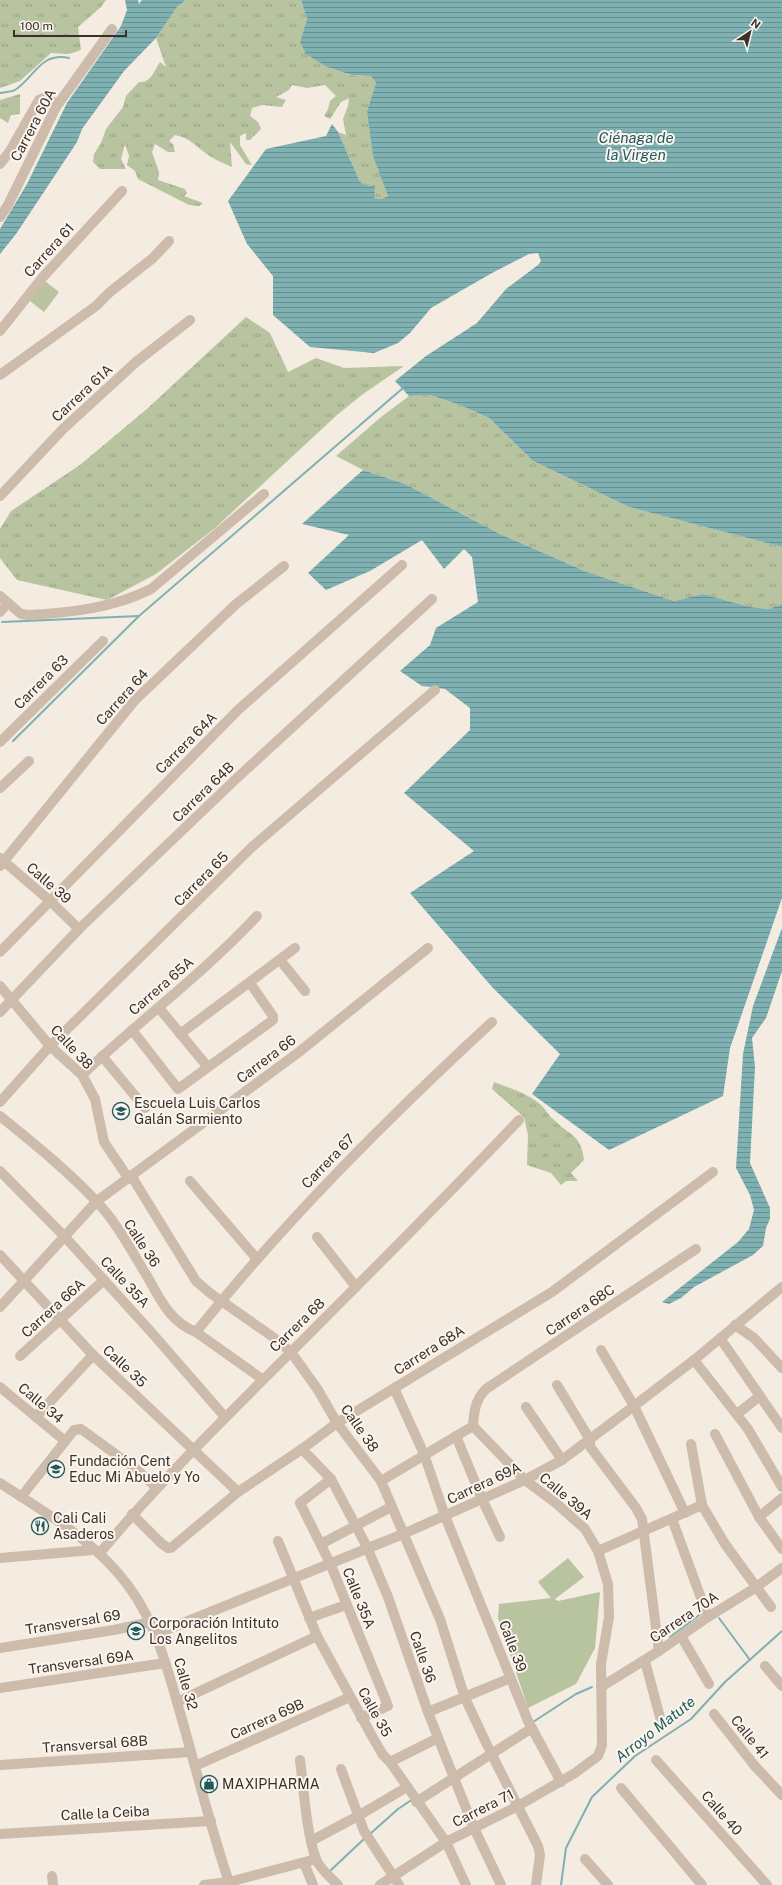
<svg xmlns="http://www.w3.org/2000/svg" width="782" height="1885" font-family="'Public Sans',sans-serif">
	<defs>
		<pattern id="grass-tufts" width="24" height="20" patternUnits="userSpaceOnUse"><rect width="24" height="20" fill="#b8c4a0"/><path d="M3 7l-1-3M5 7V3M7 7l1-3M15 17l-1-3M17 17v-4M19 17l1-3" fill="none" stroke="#97a083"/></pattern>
		<pattern id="water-rules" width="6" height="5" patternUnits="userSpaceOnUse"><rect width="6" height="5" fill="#7fb0b2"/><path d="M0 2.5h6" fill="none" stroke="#699091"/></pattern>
	</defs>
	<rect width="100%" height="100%" fill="#f4ebe1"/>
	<g fill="url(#grass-tufts)">
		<polygon points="0,0 106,0 101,7 78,27 81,50 69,54 51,53 20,81 0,88"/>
		<path d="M186,0H301L307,19L300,42L327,67L350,75L371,76L376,83L367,111L380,173L388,196L381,199L374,198L369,186L360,182L338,132L346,135L343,119L348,106L349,98L341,102L330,119L324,116L328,109L330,101L336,96L325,85L307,88L292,85L289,90L276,97L286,100L282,107L262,105L252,108L250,116L258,122L261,129L250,140H246V133L240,136V145L252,165L246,164L230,142L232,167C223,163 213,159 204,152C194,144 189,138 175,135L169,141L173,144L175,152H168L155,144L152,152L159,172L158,180L185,189L187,193L184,196L203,203L199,206L189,205L138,179L135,171L127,165L129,156L125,144L121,159L126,169H100L93,162L94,154L101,143L106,129L123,107L126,96L139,82C151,83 154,71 160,62L166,67L156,38L177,7Z"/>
		<polygon points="20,94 20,114 11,115 8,123 0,118 0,100"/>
		<polygon points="246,317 270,333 288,372 316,358 344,368 404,366 363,394 337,415 215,528 156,574 107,600 17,580 0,558 0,529 11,511 80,465 148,408"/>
		<polygon points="430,395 460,405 489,418 533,461 629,507 782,547 782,604 769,609 750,607 703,594 674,601 587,572 500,534 405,484 363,470 336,456 381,417 409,396"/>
		<path d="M494,1082C509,1088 530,1094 542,1106C546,1110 549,1116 554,1120C570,1136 581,1134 584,1160L571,1173L578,1181H566L561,1185L551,1173L527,1165L528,1135L524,1117L492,1089Z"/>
	</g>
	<g fill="#b8c4a0">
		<polygon points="45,281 59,292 44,312 30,301"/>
		<polygon points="568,1558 584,1577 555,1599 558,1601 600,1592 595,1648 576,1684 528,1708 498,1618 499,1604 551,1598 538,1582"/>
	</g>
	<g fill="url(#water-rules)">
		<polygon points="125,0 138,0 139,4 142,0 186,0 177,7 156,38 124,71 82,129 77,142 16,234 0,254 0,229 27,184 67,103 121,26 127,10"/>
		<polygon points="301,0 782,0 782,547 629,507 533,461 489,418 460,405 430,395 409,396 395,381 426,356 477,323 506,289 538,265 541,261 538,253 529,254 492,273 431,308 410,333 398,343 374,353 310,347 273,315 273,276 247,244 228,201 266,149 326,136 332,124 338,132 360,182 369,186 375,185 374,198 381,199 388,196 373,156 367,111 376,83 371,76 351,75 327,67 306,54 300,42 307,19"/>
		<polygon points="363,470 405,484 500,534 587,572 674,601 703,594 750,607 769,609 782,604 782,898 730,1048 723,1096 609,1150 532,1094 560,1054 493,988 410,893 474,851 404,793 470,730 470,708 445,689 422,686 400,671 430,645 436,628 478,602 472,557 464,549 444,569 422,540 370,571 326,590 308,573 349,535 302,524"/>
		<polygon points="782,928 782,971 766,1018 752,1038 755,1067 750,1163 770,1208 770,1219 766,1228 763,1246 753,1255 694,1287 681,1298 669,1304 662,1302 738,1242 749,1229 754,1210 750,1195 736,1168 743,1054 753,1006"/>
	</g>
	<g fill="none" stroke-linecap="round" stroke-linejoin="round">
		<g stroke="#7fb0b2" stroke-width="2">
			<path d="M0,93C4,92 12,92 15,90C35,77 40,52 69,58"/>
			<polyline points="2,622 139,616"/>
			<polyline points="13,741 139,616 403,388"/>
			<polyline points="719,1618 750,1660"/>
			<polyline points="670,1637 702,1613"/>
			<polyline points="533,1722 576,1694 592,1687"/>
			<polyline points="370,1834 398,1809 413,1799"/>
			<polyline points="331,1870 365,1838"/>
			<polyline points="561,1885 566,1848 592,1797 635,1756 691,1719 725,1682 782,1631"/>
		</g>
		<g stroke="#cdbbac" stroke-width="10">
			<polyline points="0,164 10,151 39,100 44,98 57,104"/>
			<polyline points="0,217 8,205 56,107 112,29"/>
			<polyline points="0,331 42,278 122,191"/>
			<polyline points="0,375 96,306 110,292 153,258 169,241"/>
			<polyline points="0,496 63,429 136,362 190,320"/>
			<path d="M0,596L21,614L28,615C68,613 114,608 151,589L264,494"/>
			<polyline points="0,612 8,603"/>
			<polyline points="0,742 103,641"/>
			<polyline points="0,788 29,761"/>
			<polyline points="0,858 49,900 79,929"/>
			<polyline points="0,866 135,700 235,605 284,566"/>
			<polyline points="0,952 238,710 402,565"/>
			<polyline points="280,960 305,991"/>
			<polyline points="0,986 50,1046 82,1075 95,1099 104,1142 129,1179"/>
			<polyline points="159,1008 207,1066"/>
			<polyline points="0,1012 79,929 237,778 432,599"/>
			<polyline points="132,1030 178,1089 273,1020 273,1016 250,983"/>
			<polyline points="180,1034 295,948"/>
			<polyline points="102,1056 145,1108"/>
			<path d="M82,1075C139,1021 203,974 257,916"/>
			<polyline points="0,1102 50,1046 252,847 435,690"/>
			<path d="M0,1116C33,1143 67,1170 96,1201C116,1221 132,1252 147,1276C160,1299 170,1322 196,1332L262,1379"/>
			<polyline points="0,1171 65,1237 152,1333 225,1417"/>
			<polyline points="132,1177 196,1281 210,1293 273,1337 291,1352 318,1390 337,1423 381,1481 440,1619 465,1698 488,1747"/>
			<polyline points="190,1181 257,1259"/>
			<polyline points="317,1237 356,1287"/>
			<polyline points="0,1255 93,1355 238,1492"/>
			<polyline points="0,1307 97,1201 299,1052 428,948"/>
			<polyline points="735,1325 754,1338 782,1368"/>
			<path d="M196,1332C286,1220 387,1119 492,1022"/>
			<polyline points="720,1338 782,1428"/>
			<polyline points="601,1350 634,1406 685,1513"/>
			<polyline points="20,1356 104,1280"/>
			<polyline points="694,1360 748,1429 782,1487"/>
			<polyline points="557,1385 589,1438 591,1448 636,1508 642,1519 659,1651"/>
			<polyline points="0,1387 65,1441"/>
			<polyline points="394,1388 424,1454 445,1516 528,1721 561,1782"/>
			<polyline points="526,1407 562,1460"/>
			<polyline points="737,1414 760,1396"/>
			<polyline points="36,1417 93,1355"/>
			<polyline points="715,1434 759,1517 782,1549"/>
			<polyline points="456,1436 482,1499 500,1537"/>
			<polyline points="691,1444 702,1505 725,1544 771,1607"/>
			<polyline points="302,1449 331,1479 367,1547 388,1597 428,1712 454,1778 474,1828 501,1885"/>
			<polyline points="331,1479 300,1503 330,1563 388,1706 361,1718"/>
			<polyline points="381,1481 473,1426"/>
			<path d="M0,1483C41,1510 85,1535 118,1573C155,1615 166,1664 181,1716C197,1772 211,1830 230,1885"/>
			<polyline points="21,1497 74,1430 81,1429 136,1469 157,1488"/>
			<polyline points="132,1514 162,1544 168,1548 171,1548 238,1492 302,1449 337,1423 552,1292 713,1172"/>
			<polyline points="759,1517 782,1498"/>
			<polyline points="672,1519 708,1617"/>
			<polyline points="278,1541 317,1636 373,1738 383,1755 390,1762 446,1842 466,1885"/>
			<polyline points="321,1544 391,1507"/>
			<polyline points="598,1551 702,1505"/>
			<path d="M99,1554C159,1482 227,1416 293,1350C369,1274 445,1198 519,1120"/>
			<polyline points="0,1558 93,1550"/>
			<polyline points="309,1618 346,1605"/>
			<polyline points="156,1634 403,1534 525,1480 562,1460 634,1406 694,1360 782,1287"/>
			<polyline points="681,1636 709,1684"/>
			<polyline points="0,1648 114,1630 151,1622"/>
			<polyline points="645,1661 661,1721"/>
			<polyline points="765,1666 782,1686"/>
			<polyline points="601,1687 659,1651 708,1617 755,1588 782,1568"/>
			<polyline points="0,1688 165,1663"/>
			<polyline points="177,1702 317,1636"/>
			<polyline points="428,1712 511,1678"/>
			<polyline points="714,1714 754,1765 782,1795"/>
			<polyline points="490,1751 538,1846 540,1855 536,1885"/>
			<path d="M300,1760C304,1790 306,1831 316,1859C320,1869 330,1877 338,1885"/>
			<polyline points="656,1760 767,1885"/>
			<polyline points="390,1762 438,1738"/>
			<polyline points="0,1765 191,1752"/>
			<polyline points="195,1766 350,1697"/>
			<polyline points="341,1769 364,1831 399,1885"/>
			<polyline points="621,1788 702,1885"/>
			<polyline points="416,1802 532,1728"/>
			<polyline points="0,1834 211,1821"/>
			<polyline points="311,1841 358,1816 407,1787"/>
			<polyline points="585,1859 608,1885"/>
			<polyline points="304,1863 313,1885"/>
			<polyline points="52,1876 53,1885"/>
			<polyline points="204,1885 229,1882 316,1859"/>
			<path d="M380,1885L446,1842L518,1806L575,1773L598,1756L602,1745L601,1664L609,1617L608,1584L598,1551L585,1529L557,1504L525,1480L473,1426C474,1412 475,1400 486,1389L696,1249"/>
		</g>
	</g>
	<defs>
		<g id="school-ring" transform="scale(0.9)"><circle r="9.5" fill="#fbf5ee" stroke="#1f5a5e" stroke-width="1.5"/><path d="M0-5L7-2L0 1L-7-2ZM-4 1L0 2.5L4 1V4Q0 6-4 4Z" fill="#1f5a5e"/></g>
		<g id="restaurant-ring" transform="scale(0.9)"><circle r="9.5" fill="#fbf5ee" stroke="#1f5a5e" stroke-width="1.5"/><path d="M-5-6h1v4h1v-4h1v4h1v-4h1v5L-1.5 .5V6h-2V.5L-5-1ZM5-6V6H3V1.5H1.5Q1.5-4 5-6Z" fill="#1f5a5e"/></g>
		<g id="shop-ring" transform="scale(0.9)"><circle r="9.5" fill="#fbf5ee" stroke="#1f5a5e" stroke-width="1.5"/><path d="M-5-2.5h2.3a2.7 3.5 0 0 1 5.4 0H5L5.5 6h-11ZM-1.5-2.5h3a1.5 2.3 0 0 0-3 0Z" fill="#1f5a5e"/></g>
	</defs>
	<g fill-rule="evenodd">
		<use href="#school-ring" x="121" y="1111"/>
		<use href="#school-ring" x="56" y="1469"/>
		<use href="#restaurant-ring" x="40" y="1526"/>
		<use href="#school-ring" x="136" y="1631"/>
		<use href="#shop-ring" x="209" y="1784"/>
	</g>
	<g text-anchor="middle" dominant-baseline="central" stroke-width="4" stroke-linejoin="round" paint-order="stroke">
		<g font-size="14" fill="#3b302b" stroke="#fbf5ee">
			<text transform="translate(33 125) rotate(-62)">Carrera 60A</text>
			<text transform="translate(49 250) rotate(-48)">Carrera 61</text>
			<text transform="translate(82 393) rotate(-43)">Carrera 61A</text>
			<text transform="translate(41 682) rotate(-45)">Carrera 63</text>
			<text transform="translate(122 697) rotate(-48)">Carrera 64</text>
			<text transform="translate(186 743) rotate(-45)">Carrera 64A</text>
			<text transform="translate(203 792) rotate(-44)">Carrera 64B</text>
			<text transform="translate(201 879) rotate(-45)">Carrera 65</text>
			<text transform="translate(49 883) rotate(41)">Calle 39</text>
			<text transform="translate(161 986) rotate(-41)">Carrera 65A</text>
			<text transform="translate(72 1047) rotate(47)">Calle 38</text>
			<text transform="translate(266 1059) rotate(-37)">Carrera 66</text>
			<text transform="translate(328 1161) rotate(-46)">Carrera 67</text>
			<text transform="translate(142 1243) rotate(57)">Calle 36</text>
			<text transform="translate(125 1282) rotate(47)">Calle 35A</text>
			<text transform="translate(53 1308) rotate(-42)">Carrera 66A</text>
			<text transform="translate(580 1310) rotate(-34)">Carrera 68C</text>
			<text transform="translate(297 1325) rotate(-44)">Carrera 68</text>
			<text transform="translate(429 1350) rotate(-32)">Carrera 68A</text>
			<text transform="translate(125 1366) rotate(43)">Calle 35</text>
			<text transform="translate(41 1403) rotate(40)">Calle 34</text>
			<text transform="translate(360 1428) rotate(55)">Calle 38</text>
			<text transform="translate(484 1483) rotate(-25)">Carrera 69A</text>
			<text transform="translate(566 1496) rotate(40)">Calle 39A</text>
			<text transform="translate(359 1598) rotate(68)">Calle 35A</text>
			<text transform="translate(684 1617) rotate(-34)">Carrera 70A</text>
			<text transform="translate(73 1622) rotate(-9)">Transversal 69</text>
			<text transform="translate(513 1646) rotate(69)">Calle 39</text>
			<text transform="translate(423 1657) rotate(71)">Calle 36</text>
			<text transform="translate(81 1662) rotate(-8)">Transversal 69A</text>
			<text transform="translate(186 1684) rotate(74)">Calle 32</text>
			<text transform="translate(375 1712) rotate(61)">Calle 35</text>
			<text transform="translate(267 1719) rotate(-24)">Carrera 69B</text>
			<text transform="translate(750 1737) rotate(51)">Calle 41</text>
			<text transform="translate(95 1744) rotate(-4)">Transversal 68B</text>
			<text transform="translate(483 1808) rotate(-27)">Carrera 71</text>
			<text transform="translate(105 1813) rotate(-3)">Calle la Ceiba</text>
			<text transform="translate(722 1813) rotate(49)">Calle 40</text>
		</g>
		<g font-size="14" fill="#3b302b" stroke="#fbf5ee" text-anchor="start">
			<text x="134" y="1103">Escuela Luis Carlos<tspan x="134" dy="16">Galán Sarmiento</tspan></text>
			<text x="69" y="1461">Fundación Cent<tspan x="69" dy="16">Educ Mi Abuelo y Yo</tspan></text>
			<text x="53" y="1518">Cali Cali<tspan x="53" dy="16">Asaderos</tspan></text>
			<text x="149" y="1623">Corporación Intituto<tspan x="149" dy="16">Los Angelitos</tspan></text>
			<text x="222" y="1784">MAXIPHARMA</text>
		</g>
		<g font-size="15" font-style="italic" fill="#1f5a5e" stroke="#fbf5ee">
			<text x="636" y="137">Ciénaga de<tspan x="636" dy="17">la Virgen</tspan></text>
			<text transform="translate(655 1729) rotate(-38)">Arroyo Matute</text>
		</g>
	</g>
	<g transform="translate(750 32) rotate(35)" stroke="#fbf5ee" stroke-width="3" paint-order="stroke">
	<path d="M0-3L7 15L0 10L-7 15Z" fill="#3b302b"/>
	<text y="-6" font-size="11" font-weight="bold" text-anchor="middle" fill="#3b302b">N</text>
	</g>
	<path d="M14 30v6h112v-6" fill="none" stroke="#3b302b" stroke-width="2"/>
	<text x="20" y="30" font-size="12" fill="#3b302b" stroke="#fbf5ee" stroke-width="3" paint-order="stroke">100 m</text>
</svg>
